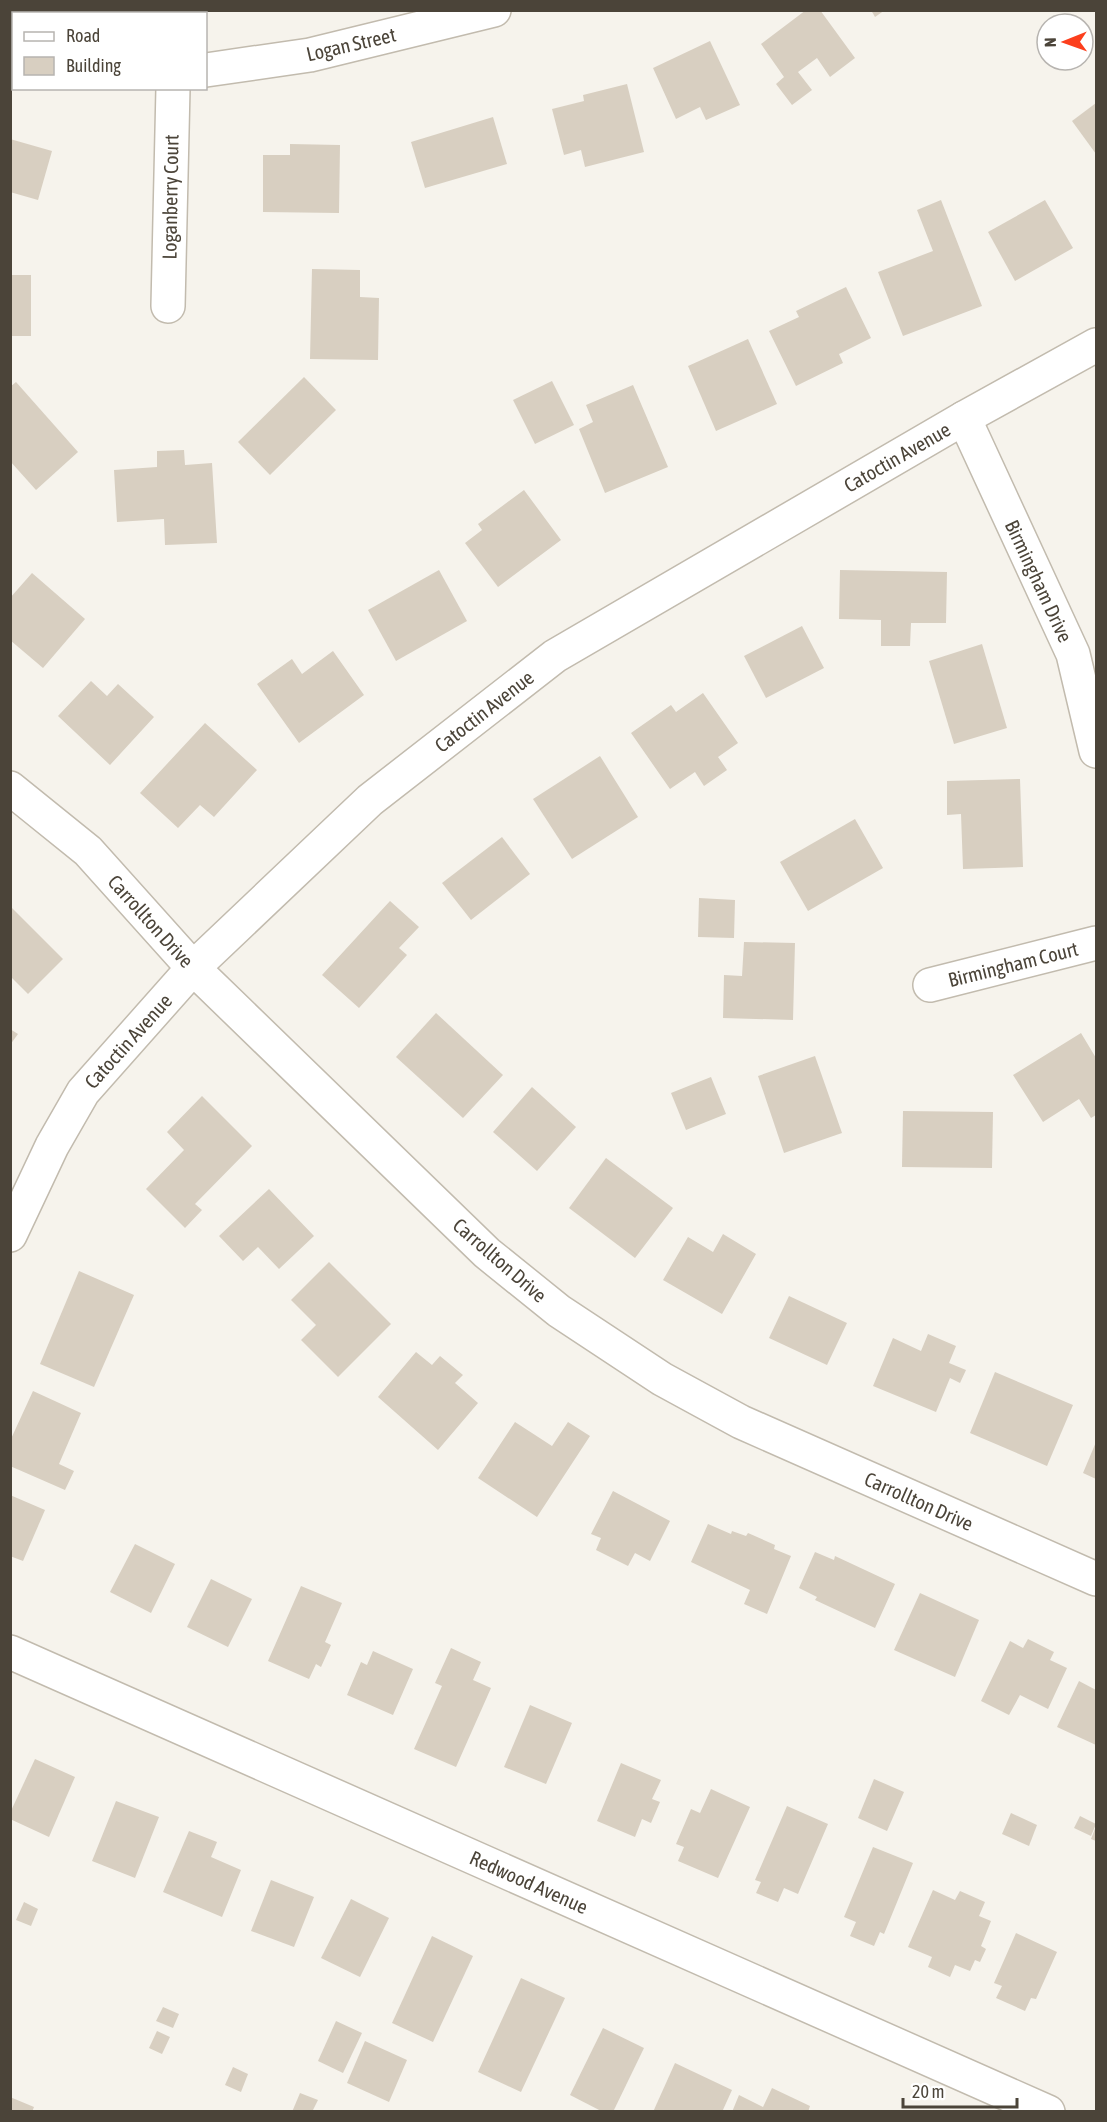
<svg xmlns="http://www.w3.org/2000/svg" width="1107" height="2122" font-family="'Asap Condensed',sans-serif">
	<rect width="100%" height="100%" fill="#f6f3ec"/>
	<g fill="#d8cfc1">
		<polygon points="806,10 820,10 855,58 830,77 817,58 798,72 812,90 792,105 776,84 784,77 761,44"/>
		<polygon points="871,10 885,10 875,17"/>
		<polygon points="710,41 740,105 706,120 700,107 676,119 653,68"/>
		<polygon points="627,84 644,152 585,167 581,150 564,155 552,109 584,101 583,95"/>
		<polygon points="1096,103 1096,154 1072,121"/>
		<polygon points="493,117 507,164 425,188 411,142"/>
		<polygon points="10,139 52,151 38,200 10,192"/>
		<polygon points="290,144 340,145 339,213 263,212 263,155 290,155"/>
		<polygon points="941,200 982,306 903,336 878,272 933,251 917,210"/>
		<polygon points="1045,200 1073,248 1015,281 988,232"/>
		<polygon points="312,269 360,270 360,297 379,298 378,360 310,359"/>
		<rect x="10" y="275" width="21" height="61"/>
		<polygon points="846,287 871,338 839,354 843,363 796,386 769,331 799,317 796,311"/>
		<polygon points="748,339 777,404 716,431 688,366"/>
		<polygon points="304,377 336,410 270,475 238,442"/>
		<polygon points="552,381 574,425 535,444 513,400"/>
		<polygon points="16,382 78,452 36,490 10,461 10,387"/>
		<polygon points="633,385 668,467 605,493 579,429 593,422 586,405"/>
		<polygon points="184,450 185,465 212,463 217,543 165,545 164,519 117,522 114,470 157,467 157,451"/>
		<polygon points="524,490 561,540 498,587 465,543 482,530 478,524"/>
		<polygon points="439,570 467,621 396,661 368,610"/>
		<polygon points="840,570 947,572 946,623 911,623 910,646 881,646 881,620 839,619"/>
		<polygon points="32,573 85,619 43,668 10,640 10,598"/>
		<polygon points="802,626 824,668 766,698 744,656"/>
		<polygon points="982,644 1007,728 954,744 929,661"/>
		<polygon points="333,651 364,695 299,743 257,684 292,659 302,674"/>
		<polygon points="91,681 107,696 118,684 154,717 110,765 58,716"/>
		<polygon points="703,693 738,743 718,757 727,770 704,786 695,772 670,789 631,733 671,705 676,712"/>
		<polygon points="205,723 257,770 214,817 200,805 178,828 140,793"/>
		<polygon points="600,756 638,817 572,859 533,799"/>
		<polygon points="1020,779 1023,867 963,869 961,814 947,815 947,781"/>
		<polygon points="855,819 883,868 808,911 780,862"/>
		<polygon points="502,837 530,874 471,920 442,883"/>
		<polygon points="699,898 735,900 734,938 698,937"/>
		<polygon points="390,901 419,927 399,948 407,955 359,1008 322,975"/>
		<polygon points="10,906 63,959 28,994 10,976"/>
		<polygon points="744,942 795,943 793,1020 723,1018 724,975 742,976"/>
		<polygon points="436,1013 503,1075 463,1118 396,1057"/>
		<polygon points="10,1029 18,1034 10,1045"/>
		<polygon points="1081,1033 1096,1058 1096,1115 1091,1118 1079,1099 1043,1122 1013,1075"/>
		<polygon points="815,1056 842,1133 784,1153 758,1076"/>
		<polygon points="711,1077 726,1114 686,1130 671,1093"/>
		<polygon points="532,1087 576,1127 537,1171 493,1132"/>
		<polygon points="202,1096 252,1146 195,1204 202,1210 185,1228 146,1189 184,1150 167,1132"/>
		<polygon points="903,1111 993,1112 992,1168 902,1167"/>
		<polygon points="606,1158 673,1208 635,1258 569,1208"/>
		<polygon points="269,1189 314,1236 279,1269 258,1247 243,1261 219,1236"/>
		<polygon points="723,1234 756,1254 722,1314 663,1280 688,1237 713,1252"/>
		<polygon points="329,1262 391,1324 338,1377 301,1340 316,1325 291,1300"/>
		<polygon points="79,1271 134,1295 94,1387 40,1364"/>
		<polygon points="789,1296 847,1323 827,1365 769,1338"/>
		<polygon points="928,1334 956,1346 949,1363 966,1370 960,1383 950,1378 936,1412 873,1386 893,1338 921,1351"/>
		<polygon points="416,1352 432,1365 440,1356 463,1375 455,1383 478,1403 438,1450 378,1397"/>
		<polygon points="995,1372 1073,1405 1047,1466 970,1433"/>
		<polygon points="33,1391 81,1413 59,1464 74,1471 65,1490 10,1466 10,1441"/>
		<polygon points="515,1422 552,1446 568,1422 590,1436 537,1517 478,1478"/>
		<polygon points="1096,1442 1096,1479 1083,1473"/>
		<polygon points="613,1491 670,1521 650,1561 635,1553 628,1566 596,1550 601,1538 591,1534"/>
		<polygon points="10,1495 45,1510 23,1561 10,1556"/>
		<polygon points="708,1524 731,1534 732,1531 746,1536 748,1533 775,1545 774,1549 791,1556 767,1614 744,1604 750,1590 691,1562"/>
		<polygon points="135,1544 175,1564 151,1613 110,1592"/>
		<polygon points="815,1552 834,1560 835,1556 895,1584 875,1628 815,1600 817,1597 799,1588"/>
		<polygon points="211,1579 252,1599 228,1647 187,1627"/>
		<polygon points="301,1586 342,1603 325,1642 331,1645 321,1667 316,1664 309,1679 268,1661"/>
		<polygon points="920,1593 979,1620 955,1677 894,1650"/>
		<polygon points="1028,1639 1054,1652 1050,1660 1067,1668 1048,1709 1020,1695 1009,1715 981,1701 1010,1641 1023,1648"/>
		<polygon points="451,1648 481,1662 473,1680 491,1688 456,1767 414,1749 442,1686 435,1683"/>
		<polygon points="373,1651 413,1669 393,1715 347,1695 361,1662 367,1665"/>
		<polygon points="1079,1681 1096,1690 1096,1745 1057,1727"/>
		<polygon points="530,1705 572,1723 546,1784 504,1767"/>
		<polygon points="35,1759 75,1777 49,1837 10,1819 10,1813"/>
		<polygon points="621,1763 661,1780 652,1799 660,1802 651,1823 642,1819 635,1837 597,1821"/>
		<polygon points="874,1779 904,1792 887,1831 858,1818"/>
		<polygon points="711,1789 750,1807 718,1878 678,1861 684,1847 676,1844 691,1809 700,1813"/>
		<polygon points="116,1801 159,1817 135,1878 92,1861"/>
		<polygon points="787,1806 828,1824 798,1894 784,1888 778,1902 756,1893 761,1882 755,1880"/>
		<polygon points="1011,1813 1037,1825 1029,1846 1002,1834"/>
		<polygon points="1080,1816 1096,1824 1091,1836 1074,1828"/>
		<polygon points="1096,1826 1096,1841 1091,1839"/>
		<polygon points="189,1831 217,1842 211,1857 241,1870 222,1917 163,1892"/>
		<polygon points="873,1847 913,1863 884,1934 880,1932 874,1946 850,1936 856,1922 844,1917"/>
		<polygon points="271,1880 314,1897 294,1947 251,1931"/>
		<polygon points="933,1890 955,1900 960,1891 985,1902 979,1916 991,1921 981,1946 986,1949 980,1962 975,1960 970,1971 955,1965 950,1977 928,1967 932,1957 908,1947"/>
		<polygon points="351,1899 389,1918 360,1977 321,1958"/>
		<polygon points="24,1902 38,1909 31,1926 16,1920"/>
		<polygon points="1016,1933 1057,1952 1036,1999 1031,1998 1025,2011 996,1998 1002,1986 994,1983"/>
		<polygon points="432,1936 473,1956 433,2042 392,2023"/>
		<polygon points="521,1978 565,1998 521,2092 478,2072"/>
		<polygon points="163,2007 179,2014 173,2028 156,2021"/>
		<polygon points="336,2021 362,2033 343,2073 318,2061"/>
		<polygon points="603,2028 644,2048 613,2112 603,2112 570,2095"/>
		<polygon points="157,2031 170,2037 162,2054 149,2048"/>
		<polygon points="365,2041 407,2060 389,2102 347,2083"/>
		<polygon points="675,2063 732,2090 722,2112 653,2112"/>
		<polygon points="233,2067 248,2074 241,2092 225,2085"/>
		<polygon points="772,2088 810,2106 808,2112 732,2112 739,2095 763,2107"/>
		<polygon points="300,2093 318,2100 312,2112 292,2112"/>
		<polygon points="10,2097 34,2107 32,2112 10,2112"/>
	</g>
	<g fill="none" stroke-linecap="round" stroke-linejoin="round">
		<g stroke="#c2bbae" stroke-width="36">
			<g id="minor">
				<polyline points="10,39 14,40"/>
				<polyline points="206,70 310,55 494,10"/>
				<polyline points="168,306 173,88"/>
				<polyline points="964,418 1073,654 1096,751"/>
				<polyline points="10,788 88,851 193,968 487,1253 559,1311 662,1379 741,1422 1096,1579"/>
				<polyline points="930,985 1096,943"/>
				<polyline points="10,1652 1048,2112"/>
			</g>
		</g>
		<g stroke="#c2bbae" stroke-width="36">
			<polyline id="tertiary" points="10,1235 52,1146 83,1092 193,968 370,800 555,656 964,418 1096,345"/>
		</g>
		<use href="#minor" stroke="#fff" stroke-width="33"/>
		<use href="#tertiary" stroke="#fff" stroke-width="33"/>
	</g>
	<g text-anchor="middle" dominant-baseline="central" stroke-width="4.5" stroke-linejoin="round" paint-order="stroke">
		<g font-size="20" fill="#4b4439" stroke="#fff">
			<text transform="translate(351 44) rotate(-13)">Logan Street</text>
			<text transform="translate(170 197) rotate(-89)">Loganberry Court</text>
			<text transform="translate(897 457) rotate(-30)">Catoctin Avenue</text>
			<text transform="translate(1039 581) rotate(65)">Birmingham Drive</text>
			<text transform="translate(484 711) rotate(-38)">Catoctin Avenue</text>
			<text transform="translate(151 921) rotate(48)">Carrollton Drive</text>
			<text transform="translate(1013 964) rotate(-14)">Birmingham Court</text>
			<text transform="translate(128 1041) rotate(-48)">Catoctin Avenue</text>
			<text transform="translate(500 1260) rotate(41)">Carrollton Drive</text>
			<text transform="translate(919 1501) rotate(24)">Carrollton Drive</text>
			<text transform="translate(529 1882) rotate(24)">Redwood Avenue</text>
		</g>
	</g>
	<rect width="1107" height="2122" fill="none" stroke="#4b4439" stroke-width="24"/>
	<rect x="12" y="12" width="195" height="78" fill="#ffffff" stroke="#b7b4b0" stroke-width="1.5"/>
	<rect x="24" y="32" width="30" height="9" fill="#ffffff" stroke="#b7b4b0" stroke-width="1.5"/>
	<text x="66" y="42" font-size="18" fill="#4b4439">Road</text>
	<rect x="24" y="57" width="30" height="18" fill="#d8cfc1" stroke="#b7b4b0" stroke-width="1.5"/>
	<text x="66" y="72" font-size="18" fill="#4b4439">Building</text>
	<g transform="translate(1065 42) rotate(269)"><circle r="28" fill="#ffffff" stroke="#b7b4b0" stroke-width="1.5"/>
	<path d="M0-4.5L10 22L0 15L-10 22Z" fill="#fc3f1d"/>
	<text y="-9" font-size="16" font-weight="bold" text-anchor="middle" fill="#4b4439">N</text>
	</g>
	<path d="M903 2098v9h114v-9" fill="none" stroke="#4b4439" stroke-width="3"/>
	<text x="912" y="2098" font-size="18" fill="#4b4439" stroke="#ffffff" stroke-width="4.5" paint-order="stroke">20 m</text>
</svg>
